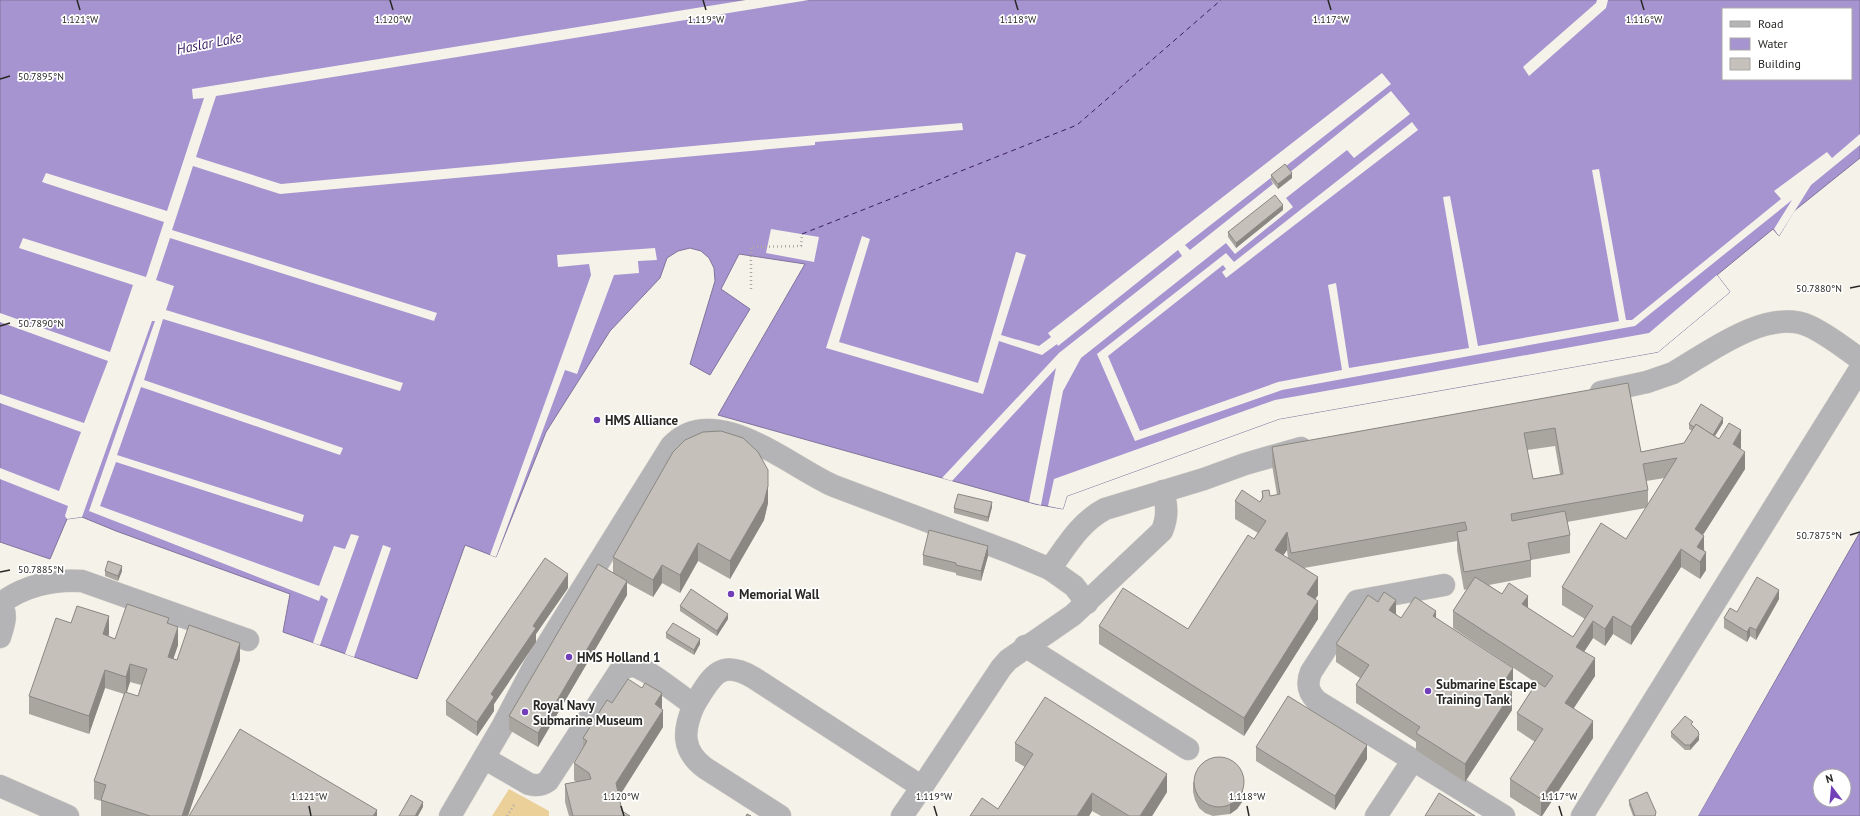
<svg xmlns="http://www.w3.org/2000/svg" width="1860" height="816" font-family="'PT Sans',sans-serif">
	<rect width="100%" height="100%" fill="#f5f2ea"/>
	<polygon fill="#ecd09a" points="509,789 549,811 549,816 492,816"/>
	<g fill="#a694d0" stroke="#80739c" fill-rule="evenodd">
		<path d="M0,0H1860V158L1794,211L1779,236L1773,229L1717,275L1730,292L1658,352L1279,419L1067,496L1063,509L1035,504L718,415L805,264L739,254L721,289L750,309L710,375L690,364L715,281L714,268L709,258L701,251L690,248L678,251L667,258L660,278L610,331L546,432L496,557L465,545L417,679L283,632L290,594L116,531L82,517L67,519L50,559L0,542ZM1723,9H1851V79H1723Z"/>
		<path d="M1860,532V816H1698ZM1820,776H1844V800H1820Z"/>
	</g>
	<g fill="#f5f2ea">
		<polygon points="746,0 809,0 216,96 196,157 281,184 758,140 962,123 963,130 815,142 815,145 280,194 193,166 172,230 437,313 434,321 170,238 156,280 174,286 166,310 403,383 400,391 163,319 144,380 343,448 340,455 141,387 117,455 304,515 302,522 116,462 100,506 319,586 334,546 345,549 351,534 359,536 320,645 313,643 328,599 321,595 319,601 89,511 155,321 152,321 82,517 67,519 65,516 68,506 0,479 0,468 59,491 81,432 0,403 0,394 84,423 108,361 0,322 0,313 110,352 133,285 19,248 23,238 146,277 164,222 42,182 46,173 167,211 204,98 193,99 192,89"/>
		<polygon points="1597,0 1608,0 1606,8 1529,76 1523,67 1596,3"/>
		<polygon points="1382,73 1391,84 1185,245 1190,250 1273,184 1271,180 1289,173 1391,91 1410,114 1354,158 1347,150 1286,198 1293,207 1235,254 1226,243 1081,358 1063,391 1041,505 1029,502 1056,368 952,481 942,478 1059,353 1182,256 1178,250 1058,346 1057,344 1042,355 999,341 983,394 826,348 862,236 870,239 839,342 978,383 1016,252 1026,255 1001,335 1039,346 1051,337 1048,333"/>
		<polygon points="1412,122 1418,130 1226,278 1222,272 1226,269 1223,265 1108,356 1140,431 1278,382 1342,370 1328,285 1336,283 1349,368 1469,348 1443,197 1450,196 1478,346 1619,321 1592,170 1599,169 1626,320 1632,320 1781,199 1774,191 1827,152 1832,158 1860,134 1860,145 1811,185 1779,236 1774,229 1792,200 1635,326 1282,390 1135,441 1097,354 1226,253 1234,262"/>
		<polygon points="771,229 819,237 814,262 766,253"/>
		<polygon points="655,248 657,260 638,261 639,273 614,275 577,374 565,370 496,557 490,555 591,275 589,264 558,267 557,255"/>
		<polygon points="1717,275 1730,292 1658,352 1279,419 1067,496 1063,509 1048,506 1054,479 1275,400 1649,333"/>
		<polygon points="1860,530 1698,816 1696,816 1816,606"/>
		<polygon points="383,545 391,548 354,657 345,654"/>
	</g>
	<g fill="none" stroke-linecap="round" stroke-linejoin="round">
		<polyline stroke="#3a1c63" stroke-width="1" stroke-dasharray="5 4" stroke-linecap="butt" points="802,234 1077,125 1221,0"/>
		<g stroke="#d0cdc6" stroke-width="23">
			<g id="minor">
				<path d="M1601,392L1647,382L1673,373C1708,353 1767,307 1809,326C1827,334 1844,348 1860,359"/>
				<polyline points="1050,569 1074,586 1087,603"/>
				<path d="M1444,585L1357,601L1311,672C1306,684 1308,692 1317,701L1504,816"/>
				<path d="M0,604C23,586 53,579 82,581L248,640"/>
				<path d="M0,604C9,614 3,626 0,637"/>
				<polyline points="1025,646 1188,749"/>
				<path d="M694,705C711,678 719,657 754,678L922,787L1001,668L1008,660L1073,615L1162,531C1168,516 1167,506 1163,491"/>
				<path d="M484,758L529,784C536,786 541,786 548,781L619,672C623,668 627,666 633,666C647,668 680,696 694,705C683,730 681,750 705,768L780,816"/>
				<polyline points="0,786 68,816"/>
				<path d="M450,816L502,727L534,666L671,446C714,399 792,468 834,486L1012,553L1050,569C1066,547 1080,522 1105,509L1204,479L1245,464L1301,448"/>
				<polyline points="902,816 922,787"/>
				<polyline points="1376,816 1413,760"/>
				<polyline points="1582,816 1860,369"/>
			</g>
		</g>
		<g stroke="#acaaa4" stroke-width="2.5" stroke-dasharray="1 3" stroke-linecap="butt">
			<polyline points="751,289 751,247 801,246 802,234"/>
			<polyline points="507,816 514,805"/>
		</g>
		<use href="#minor" stroke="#b4b3b6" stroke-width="22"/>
	</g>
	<g fill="#a9a6a0" fill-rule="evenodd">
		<polygon points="1271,175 1292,178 1278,189 1271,180"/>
		<polygon points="1283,210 1236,248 1228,237 1228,232"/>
		<path d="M1628,383L1641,452L1684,443L1692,431L1689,429V424L1723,423L1715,436L1719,439L1741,448V449L1745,469L1703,535L1706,570L1700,579L1681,567L1631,645L1613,634L1605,646L1593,638L1584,652L1595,676L1574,708L1593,738L1542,816H1540L1510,797V779L1535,742L1517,730V713L1536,683L1453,628V611L1467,589L1464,590L1457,550V541L1304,568L1318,595L1315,599L1318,619L1244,736L1099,644V626L1188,629L1258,533L1235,519V501L1260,502L1262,498V491L1270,496L1277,495L1272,465V447ZM1555,446L1560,474L1533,479L1527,450ZM1665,478L1648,505V490L1646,481ZM1646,508L1626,539L1562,587V605L1585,619L1573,637L1528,608L1502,594L1489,585L1531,577V560L1570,553V535L1567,522ZM1287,550L1288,559L1283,555Z"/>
		<polygon points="768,503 764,520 730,579 698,561 680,593 662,583 653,597 627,583 627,595 538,747 509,730 509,716 613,573 613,557"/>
		<polygon points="992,507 988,522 954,513 954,508"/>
		<polygon points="923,555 988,556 981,581 956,575 956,573 923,565"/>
		<polygon points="105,571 122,571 118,581 105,576"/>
		<polygon points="568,588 536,634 536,642 494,704 494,711 477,736 446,715 446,701"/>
		<polygon points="1779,599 1756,640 1750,636 1747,642 1724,628 1724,618 1737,612"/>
		<polygon points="680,606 728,619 717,636 680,611"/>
		<polygon points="1396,614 1401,618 1436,618 1513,686 1509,691 1512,710 1465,782 1416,750 1416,742 1356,703 1356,685 1360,678 1336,662 1336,644"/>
		<path d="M71,623L109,634L108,636L115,639L169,624L178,645L173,659L177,660H240L188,816H101V801L94,799V781L124,694L105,688L89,734L29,714V696ZM130,682L141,685L138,696L126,693Z"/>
		<polygon points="666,633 700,644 694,655 666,638"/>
		<polygon points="612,703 662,709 663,727 619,797 622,811 630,816 569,816 565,802 565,784 576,782 574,780 574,763 583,748 583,738"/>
		<polygon points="1693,726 1699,740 1690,750 1685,750 1671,737 1671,732"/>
		<polygon points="1015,743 1167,792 1152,816 1101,816 1092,811 1089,816 970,816 998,809 1025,767 1015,761"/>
		<polygon points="1256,747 1367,759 1335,810 1256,761"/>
		<polygon points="1193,782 1243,786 1242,802 1237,809 1230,814 1213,816 1205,813 1199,808 1195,800 1193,792"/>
		<polygon points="1629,800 1656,816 1633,816 1629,805"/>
	</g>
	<g fill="#8a8782">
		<polygon points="1292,173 1292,178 1278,189 1278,184"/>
		<polygon points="1283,205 1283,210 1236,248 1236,243"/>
		<polygon points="1723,418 1723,423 1711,442 1711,437"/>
		<polygon points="1741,430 1741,448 1733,462 1733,444"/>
		<polygon points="1745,452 1745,469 1695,547 1695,529"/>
		<polygon points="768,486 768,503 764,520 730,579 730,561"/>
		<polygon points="992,502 992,507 988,522 988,517"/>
		<polygon points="1287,532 1287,550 1275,568 1275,550"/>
		<polygon points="1704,536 1704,553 1697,547"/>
		<polygon points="698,543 698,561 680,593 680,575"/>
		<polygon points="988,546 988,556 981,581 981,571"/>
		<polygon points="1681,549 1681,567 1631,645 1631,627"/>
		<polygon points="1706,552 1706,570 1700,579 1700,562"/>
		<polygon points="662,565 662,583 653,597 653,580"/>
		<polygon points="122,566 122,571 118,581 118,576"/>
		<polygon points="568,574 568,588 536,634 536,642 494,704 494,711 477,736 477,722 491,694 533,626"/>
		<polygon points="1318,577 1318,595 1307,612 1307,594"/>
		<polygon points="627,581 627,595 538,747 538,733"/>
		<polygon points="1779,590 1779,599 1756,640 1756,630"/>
		<polygon points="1528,596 1528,613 1522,604"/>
		<polygon points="1396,600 1396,618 1389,610"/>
		<polygon points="1318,601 1318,619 1244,736 1244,718"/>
		<polygon points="1436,611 1436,628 1433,616"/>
		<polygon points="728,614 728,619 717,636 717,631"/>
		<polygon points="109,616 109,634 103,652 103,634"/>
		<polygon points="1613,616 1613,634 1605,646 1605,629"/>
		<polygon points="1593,621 1593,638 1576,664 1576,647"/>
		<polygon points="178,627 178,645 168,675 168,657"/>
		<polygon points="1750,627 1750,636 1747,642 1747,632"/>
		<polygon points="700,639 700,644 694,655 694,650"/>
		<polygon points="240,643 240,660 188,816 182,816"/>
		<polygon points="1595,658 1595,676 1565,721 1565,703"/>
		<polygon points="130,664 130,682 126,695 126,677"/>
		<polygon points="1513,668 1513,686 1501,703 1501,686"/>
		<polygon points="105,670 105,688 89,734 89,716"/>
		<polygon points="1512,692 1512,710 1465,782 1465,764"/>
		<polygon points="662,693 662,711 655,704"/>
		<polygon points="663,710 663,727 616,801 616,783"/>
		<polygon points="1593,721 1593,738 1542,816 1541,816 1541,799"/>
		<polygon points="1699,735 1699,740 1690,750 1690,745"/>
		<polygon points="1367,745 1367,759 1335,810 1335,796"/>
		<polygon points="1167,774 1167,792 1152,816 1140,816"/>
		<polygon points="1243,776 1243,786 1242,802 1237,809 1230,814 1230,804"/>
		<polygon points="1092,793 1092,811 1089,816 1077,816"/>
		<polygon points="423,802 423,807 418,816 415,816"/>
		<polygon points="377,810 377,816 373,816"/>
	</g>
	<g fill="#c5c1ba" stroke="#8a8782" fill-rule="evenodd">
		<polygon points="1285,164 1292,173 1278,184 1271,175"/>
		<polygon points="1275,195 1283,205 1236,243 1228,232"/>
		<path d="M1628,383L1641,452L1684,443L1696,424L1719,439L1729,423L1741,430L1733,444L1745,452L1695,529L1704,536L1697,547L1706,552L1700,562L1681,549L1631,627L1613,616L1605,629L1593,621L1576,647L1595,658L1565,703L1593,721L1541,799L1510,779L1543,729L1517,713L1537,682L1545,687L1553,676L1453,611L1475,577L1502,594L1509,583L1528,596L1522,604L1573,637L1593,606L1562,587L1601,523L1626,539L1677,458L1643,464L1648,490L1511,514L1512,521L1565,511L1570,535L1528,543L1531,560L1464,572L1457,532L1467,530L1465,522L1291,553L1287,532L1275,550L1318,577L1307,594L1318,601L1244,718L1099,626L1123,588L1188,629L1248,535L1254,539L1266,521L1235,501L1242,490L1260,502L1263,497L1262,491L1269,490L1270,496L1280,494L1272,447ZM1555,428L1563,474L1533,479L1524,433Z"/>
		<polygon points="1701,404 1723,418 1713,435 1696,424 1694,427 1689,424"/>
		<polygon points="721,431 743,438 758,452 768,470 768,486 764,502 730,561 698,543 680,575 662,565 653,580 613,557 673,452 685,440 703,432"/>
		<polygon points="958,494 992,502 988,517 954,508"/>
		<polygon points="929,530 988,546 981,571 956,565 956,563 923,555"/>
		<polygon points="545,558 568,574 533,626 536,628 491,694 494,697 477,722 446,701"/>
		<polygon points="108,561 122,566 118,576 105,571"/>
		<polygon points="598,564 627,581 538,733 509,716"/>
		<polygon points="1757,577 1779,590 1756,630 1750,627 1747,632 1724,618 1730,608 1737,612"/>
		<polygon points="691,589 728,614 717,631 680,606"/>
		<polygon points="1384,592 1396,600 1389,610 1401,618 1415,597 1436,611 1433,616 1513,668 1501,686 1512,692 1465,764 1416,733 1420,727 1356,685 1369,665 1336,644 1368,595 1378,602"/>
		<polygon points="127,604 169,618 167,623 178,627 168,657 177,660 189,625 240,643 182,816 150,816 101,800 106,785 94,781 125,692 138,696 147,669 130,664 126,677 105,670 89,716 29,696 56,618 71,623 77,606 109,616 103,634 115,639"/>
		<polygon points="673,623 700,639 694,650 666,633"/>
		<polygon points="628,679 642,688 645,683 662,693 655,704 663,710 616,783 622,811 630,816 573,816 565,784 591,779 589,773 574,763 587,741 583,738 607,700 612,703"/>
		<polygon points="1288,696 1367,745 1335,796 1256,747"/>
		<polygon points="1045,697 1167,774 1140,816 1129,816 1092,793 1077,816 970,816 982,798 998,809 1033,754 1015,743"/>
		<polygon points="1685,716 1693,722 1691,724 1698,731 1699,735 1690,745 1685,745 1671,732"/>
		<polygon points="240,729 377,810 373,816 189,816"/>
		<circle cx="1219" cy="782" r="25"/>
		<polygon points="1647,792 1656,812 1655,816 1635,816 1629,800"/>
		<polygon points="1439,793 1475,816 1425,816"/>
		<polygon points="411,795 423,802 415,816 399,816"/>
		<polygon points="747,814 751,816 746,816"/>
	</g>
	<path fill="none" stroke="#282724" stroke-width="1.5" d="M77,0L80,10M390,0L393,10M703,0L706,10M1015,0L1018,10M1328,0L1331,10M1641,0L1644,10M0,79L10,76M1850,288L1860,286M0,326L10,323M1850,535L1860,532M0,572L10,570M309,806L311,816M621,806L624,816M934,806L937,816M1247,806L1249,816M1559,806L1562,816"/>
	<g fill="#7140b8" stroke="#fff" stroke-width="1.5">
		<circle cx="597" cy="420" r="4"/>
		<circle cx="731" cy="594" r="4"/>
		<circle cx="569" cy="657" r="4"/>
		<circle cx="1428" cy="691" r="4"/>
		<circle cx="525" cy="712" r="4"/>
	</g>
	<g text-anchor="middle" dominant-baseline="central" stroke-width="3.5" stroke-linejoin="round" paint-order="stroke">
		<g font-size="13" font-weight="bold" fill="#282724" stroke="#fff" text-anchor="start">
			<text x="605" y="420">HMS Alliance</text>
			<text x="739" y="594">Memorial Wall</text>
			<text x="577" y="657">HMS Holland 1</text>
			<text x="1436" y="684">Submarine Escape<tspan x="1436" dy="15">Training Tank</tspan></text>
			<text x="533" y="705">Royal Navy<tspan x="533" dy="15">Submarine Museum</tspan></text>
		</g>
		<g font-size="14" font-style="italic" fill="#3a1c63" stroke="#fff">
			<text transform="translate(209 43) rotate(-11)">Haslar Lake</text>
		</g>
	</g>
	<g font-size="10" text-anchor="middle" fill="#282724" stroke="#fff" stroke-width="3.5" stroke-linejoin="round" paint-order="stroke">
		<text x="80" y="23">1.121°W</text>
		<text x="393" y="23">1.120°W</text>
		<text x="706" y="23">1.119°W</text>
		<text x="1018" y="23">1.118°W</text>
		<text x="1331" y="23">1.117°W</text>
		<text x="1644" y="23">1.116°W</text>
		<text x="41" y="80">50.7895°N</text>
		<text x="1819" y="292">50.7880°N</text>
		<text x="41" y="327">50.7890°N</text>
		<text x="1819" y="539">50.7875°N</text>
		<text x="41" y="573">50.7885°N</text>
		<text x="309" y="800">1.121°W</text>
		<text x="621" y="800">1.120°W</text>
		<text x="934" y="800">1.119°W</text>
		<text x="1247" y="800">1.118°W</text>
		<text x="1559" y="800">1.117°W</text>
	</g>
	<rect x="1722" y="8" width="130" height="72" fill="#ffffff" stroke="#a9a9a7"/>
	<rect x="1730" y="21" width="20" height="6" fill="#b4b3b6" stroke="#a9a9a7"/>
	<text x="1758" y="28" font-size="12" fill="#282724">Road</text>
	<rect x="1730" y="38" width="20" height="12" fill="#a694d0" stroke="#a9a9a7"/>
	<text x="1758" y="48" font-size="12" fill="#282724">Water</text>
	<rect x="1730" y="58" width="20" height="12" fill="#c5c1ba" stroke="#a9a9a7"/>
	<text x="1758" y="68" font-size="12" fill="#282724">Building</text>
	<g transform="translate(1832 788) rotate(344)"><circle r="19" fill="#ffffff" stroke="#a9a9a7"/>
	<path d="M0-3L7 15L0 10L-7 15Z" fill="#7140b8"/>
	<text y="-6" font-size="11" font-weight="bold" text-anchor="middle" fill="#282724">N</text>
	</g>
</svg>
